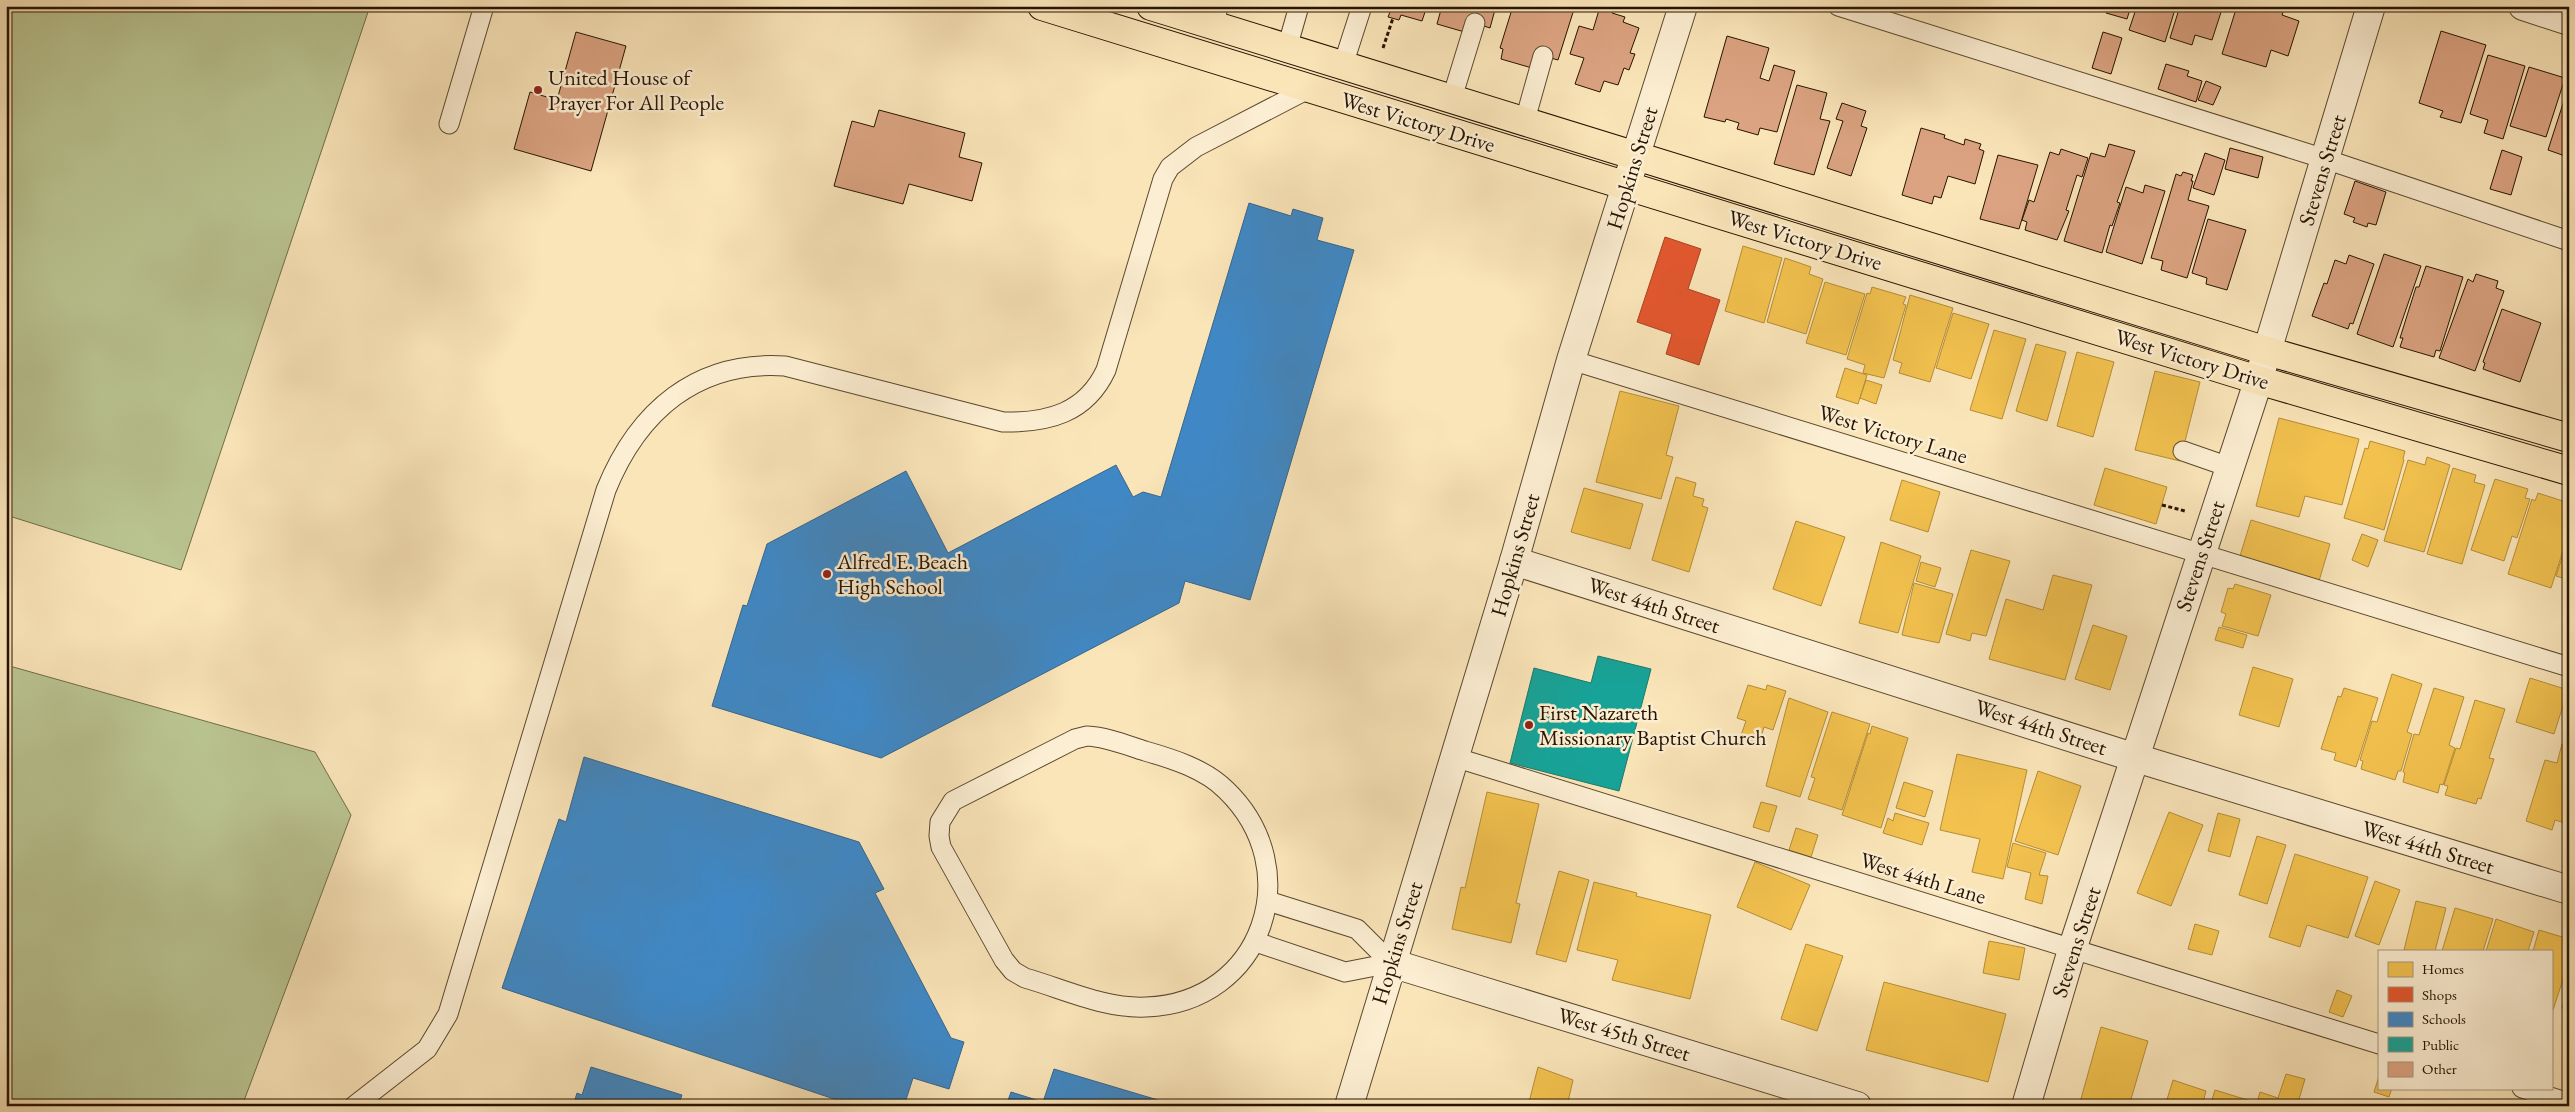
<svg xmlns="http://www.w3.org/2000/svg" width="2575" height="1112" font-family="'EB Garamond',serif">
	<rect width="100%" height="100%" fill="#fae5b9"/>
	<filter id="stains"><feTurbulence type="fractalNoise" baseFrequency=".004" numOctaves="4"/><feColorMatrix values="0 0 0 0 .2 0 0 0 0 .09 0 0 0 0 .02 0 0 0 .5 -.17"/></filter>
	<radialGradient id="worn" r=".72"><stop offset=".6" stop-color="#630" stop-opacity="0"/><stop offset="1" stop-color="#630" stop-opacity=".3"/></radialGradient>
	<g fill="#bac592" stroke="#706c49">
		<polygon points="6,6 370,6 181,570 6,515"/>
		<polygon points="6,665 315,752 351,815 242,1106 6,1106"/>
	</g>
	<g fill="#f2c14e" stroke="#b58d37">
		<polygon points="1743,246 1782,258 1764,323 1725,311"/>
		<polygon points="1785,258 1811,267 1809,274 1823,279 1806,334 1767,322"/>
		<polygon points="1825,282 1865,294 1846,355 1806,343"/>
		<polygon points="1872,287 1906,297 1903,304 1906,305 1884,378 1863,373 1865,365 1847,359 1867,293 1870,294"/>
		<polygon points="1910,295 1953,308 1930,382 1899,373 1902,363 1893,360"/>
		<polygon points="1953,313 1989,324 1971,379 1936,368"/>
		<polygon points="1994,330 2026,339 2002,419 1970,410"/>
		<polygon points="2036,344 2066,352 2047,421 2016,411"/>
		<polygon points="2077,352 2114,362 2093,437 2057,426"/>
		<polygon points="1845,368 1867,375 1858,404 1836,397"/>
		<polygon points="2155,371 2200,382 2180,461 2135,450"/>
		<polygon points="1866,380 1882,385 1876,404 1860,398"/>
		<polygon points="1620,391 1679,406 1666,455 1673,457 1661,499 1596,482"/>
		<polygon points="2279,418 2359,439 2342,505 2305,496 2299,517 2256,506"/>
		<polygon points="2370,441 2405,451 2403,459 2404,460 2384,530 2344,518 2365,448 2368,449"/>
		<polygon points="2427,457 2450,465 2424,552 2384,541 2408,460 2425,465"/>
		<polygon points="2105,468 2167,487 2156,524 2094,505"/>
		<polygon points="2453,468 2476,475 2474,482 2485,485 2462,564 2427,554"/>
		<polygon points="1676,477 1696,483 1693,496 1704,499 1702,506 1708,508 1689,572 1652,560"/>
		<polygon points="2495,479 2528,489 2525,498 2530,499 2517,538 2512,536 2504,561 2471,550"/>
		<polygon points="1902,480 1940,492 1928,532 1890,520"/>
		<polygon points="1584,488 1643,504 1630,549 1571,532"/>
		<polygon points="2538,493 2569,503 2569,532 2551,588 2508,574 2532,499 2535,501"/>
		<polygon points="2251,520 2330,544 2319,581 2240,556"/>
		<polygon points="1796,521 1845,537 1821,606 1773,589"/>
		<polygon points="2362,534 2378,540 2368,567 2352,560"/>
		<polygon points="2569,536 2569,580 2556,576"/>
		<polygon points="1881,542 1921,556 1898,633 1859,623"/>
		<polygon points="1971,550 2010,561 1986,636 1972,633 1970,641 1946,634"/>
		<polygon points="1921,562 1941,568 1935,587 1916,581"/>
		<polygon points="2053,575 2092,585 2065,680 1989,659 2006,599 2043,610"/>
		<polygon points="1914,583 1953,594 1939,643 1902,635"/>
		<polygon points="2235,584 2271,595 2258,636 2222,626 2226,614 2221,612 2228,588 2233,589"/>
		<polygon points="2093,625 2127,636 2110,690 2075,679"/>
		<polygon points="2219,627 2247,635 2243,648 2215,640"/>
		<polygon points="2253,667 2293,679 2279,727 2239,715"/>
		<polygon points="2392,674 2422,684 2407,732 2412,734 2401,771 2398,771 2395,780 2361,769 2363,761 2360,760 2372,721 2377,722"/>
		<polygon points="2530,678 2568,690 2554,734 2516,722"/>
		<polygon points="1748,685 1766,690 1767,685 1786,691 1773,730 1764,727 1759,744 1740,738 1746,721 1737,718"/>
		<polygon points="2344,688 2378,698 2356,767 2334,760 2336,753 2321,749 2338,696 2341,697"/>
		<polygon points="2434,688 2464,697 2449,745 2455,748 2443,785 2440,784 2438,793 2403,782 2405,773 2403,772 2414,734 2419,735"/>
		<polygon points="1789,698 1828,712 1800,797 1766,786"/>
		<polygon points="2475,700 2505,709 2489,758 2494,759 2481,799 2478,798 2476,804 2445,795 2448,786 2444,785 2456,748 2460,749"/>
		<polygon points="1832,712 1870,724 1842,810 1808,799 1815,778 1811,777"/>
		<polygon points="1872,726 1908,738 1881,828 1842,815 1868,733 1870,734"/>
		<polygon points="2562,744 2569,746 2569,821 2568,824 2555,820 2552,830 2526,821 2545,760 2557,763"/>
		<polygon points="1957,754 2027,770 2003,879 1972,872 1980,839 1940,830"/>
		<polygon points="2038,771 2081,786 2058,855 2015,841"/>
		<polygon points="1904,782 1933,791 1925,817 1896,808"/>
		<polygon points="1487,792 1539,804 1516,903 1520,904 1511,943 1452,929 1461,887 1465,888"/>
		<polygon points="1761,802 1777,806 1769,832 1753,827"/>
		<polygon points="2169,812 2203,825 2171,906 2137,893"/>
		<polygon points="1895,813 1929,823 1922,845 1883,833 1888,818 1893,821"/>
		<polygon points="2218,813 2240,819 2230,857 2208,851"/>
		<polygon points="1796,828 1818,835 1811,857 1789,850"/>
		<polygon points="2257,836 2286,845 2267,904 2239,895"/>
		<polygon points="2013,843 2046,853 2039,875 2048,876 2042,904 2025,899 2031,873 2007,867"/>
		<polygon points="2295,854 2368,877 2348,938 2307,925 2300,947 2269,937"/>
		<polygon points="1755,862 1810,885 1791,930 1737,907"/>
		<polygon points="1559,871 1589,880 1566,962 1536,954"/>
		<polygon points="2375,881 2400,890 2379,945 2355,936"/>
		<polygon points="1594,882 1637,893 1636,896 1711,915 1690,999 1612,980 1618,960 1577,950"/>
		<polygon points="2416,901 2446,908 2435,951 2404,950"/>
		<polygon points="2455,908 2493,919 2483,951 2442,951"/>
		<polygon points="2496,919 2534,932 2528,951 2486,951"/>
		<polygon points="2195,924 2219,931 2212,955 2188,949"/>
		<polygon points="2539,930 2569,939 2569,961 2553,1010 2551,1009 2551,951 2533,951"/>
		<polygon points="1989,941 2025,948 2019,980 1983,973"/>
		<polygon points="1806,944 1843,956 1817,1031 1781,1019"/>
		<polygon points="1884,982 2006,1014 1988,1082 1866,1050"/>
		<polygon points="2569,984 2569,1010 2562,1008"/>
		<polygon points="2337,990 2352,996 2343,1017 2329,1012"/>
		<polygon points="2101,1027 2148,1041 2129,1106 2079,1106"/>
		<polygon points="1538,1067 1573,1080 1567,1106 1528,1106"/>
		<polygon points="2286,1074 2305,1079 2297,1106 2256,1106 2260,1092 2278,1098"/>
		<polygon points="2379,1076 2379,1088 2392,1088 2389,1097 2374,1092"/>
		<polygon points="2173,1080 2206,1091 2202,1106 2165,1106"/>
		<polygon points="2215,1090 2254,1102 2253,1106 2210,1106"/>
	</g>
	<polygon fill="#e4572e" stroke="#ab4320" points="1665,237 1701,249 1688,289 1720,300 1699,365 1666,354 1672,334 1637,322"/>
	<g fill="#3f88c5" stroke="#38658a">
		<polygon points="1249,203 1291,216 1293,209 1323,218 1317,240 1354,250 1250,600 1185,581 1179,603 881,758 712,706 743,605 747,606 767,544 906,471 948,553 1116,465 1133,497 1143,492 1161,497"/>
		<polygon points="584,757 859,842 884,889 875,893 951,1038 964,1042 949,1089 913,1078 904,1106 855,1106 502,988 559,819 566,822"/>
		<polygon points="591,1067 682,1095 678,1106 573,1106 577,1093 582,1095"/>
		<polygon points="1054,1069 1158,1100 1157,1106 1006,1106 1011,1092 1043,1102"/>
	</g>
	<polygon fill="#17a398" stroke="#1c786a" points="1598,656 1651,669 1619,791 1510,763 1534,668 1591,683"/>
	<g fill="#dba381" stroke="#261300">
		<polygon points="1427,6 1422,21 1401,15 1399,20 1388,17 1390,12 1374,7"/>
		<polygon points="1442,6 1496,6 1490,28 1475,23 1468,33 1437,24"/>
		<polygon points="1513,6 1575,6 1558,60 1536,54 1532,68 1501,59 1503,49 1500,48"/>
		<polygon points="1605,6 1614,8 1612,13 1625,17 1623,22 1639,28 1630,53 1635,54 1629,70 1624,68 1618,85 1604,81 1600,92 1575,84 1584,58 1570,54 1579,26 1593,30 1599,10 1603,11"/>
		<polygon points="2108,6 2131,6 2127,19 2106,13"/>
		<polygon points="2137,6 2176,6 2165,42 2129,30"/>
		<polygon points="2180,6 2223,6 2212,40 2195,35 2192,45 2170,38"/>
		<polygon points="2237,6 2285,6 2282,15 2299,21 2288,56 2271,50 2266,67 2222,54"/>
		<polygon points="2441,31 2486,45 2461,123 2440,117 2443,111 2419,103"/>
		<polygon points="576,32 626,46 591,171 514,149 530,92 557,100"/>
		<polygon points="2103,32 2122,38 2111,74 2092,68"/>
		<polygon points="1727,36 1769,48 1760,78 1769,81 1774,65 1795,71 1777,132 1760,128 1758,135 1737,129 1739,123 1726,119 1725,122 1704,117"/>
		<polygon points="2488,55 2525,66 2503,139 2484,133 2488,120 2470,114"/>
		<polygon points="2166,64 2189,71 2187,76 2202,81 2196,102 2158,89"/>
		<polygon points="2529,67 2565,78 2546,137 2510,126"/>
		<polygon points="2206,81 2221,87 2213,105 2198,100"/>
		<polygon points="1797,85 1827,93 1820,119 1830,121 1814,175 1774,164"/>
		<polygon points="2569,85 2569,155 2568,157 2548,150"/>
		<polygon points="1842,103 1866,111 1861,126 1867,128 1851,176 1827,168 1843,121 1836,119"/>
		<polygon points="879,110 965,133 959,157 982,163 972,201 909,184 903,204 834,186 852,121 874,127"/>
		<polygon points="1921,128 1945,135 1944,138 1964,145 1965,139 1981,144 1979,149 1984,151 1975,184 1948,176 1941,198 1934,196 1932,204 1902,195"/>
		<polygon points="2109,144 2135,151 2117,202 2120,203 2112,226 2110,225 2102,253 2064,241 2091,153 2105,157"/>
		<polygon points="2230,148 2263,157 2258,178 2225,169"/>
		<polygon points="2061,149 2088,158 2082,177 2077,175 2066,210 2069,211 2057,240 2025,230 2027,222 2022,220 2029,200 2034,202 2050,152 2059,155"/>
		<polygon points="2502,150 2522,157 2511,195 2490,189"/>
		<polygon points="2205,153 2225,160 2214,195 2193,188"/>
		<polygon points="1998,155 2038,165 2019,229 1980,219"/>
		<polygon points="2183,172 2193,175 2191,181 2193,181 2188,200 2209,206 2187,278 2161,270 2163,261 2151,258 2176,174 2181,176"/>
		<polygon points="2355,181 2386,192 2376,225 2368,223 2367,227 2353,222 2355,218 2344,214"/>
		<polygon points="2145,185 2165,191 2142,264 2106,252 2126,187 2143,193"/>
		<polygon points="2208,219 2246,230 2227,290 2206,284 2207,278 2192,273"/>
		<polygon points="2384,254 2421,266 2393,347 2357,334"/>
		<polygon points="2349,255 2374,264 2353,324 2350,323 2348,329 2312,316 2324,283 2327,284 2335,260 2346,264"/>
		<polygon points="2426,266 2463,277 2440,351 2436,350 2434,357 2400,347 2403,338 2400,338 2416,287 2419,287"/>
		<polygon points="2476,274 2498,281 2496,288 2504,291 2475,371 2439,358 2468,279 2473,282"/>
		<polygon points="2502,309 2541,323 2520,382 2483,369 2485,363 2483,362"/>
	</g>
	<g fill="none" stroke-linecap="round" stroke-linejoin="round">
		<g stroke="#5b482e" stroke-width="21">
			<g id="lane">
				<polyline points="1838,6 2325,159 2569,241"/>
				<polyline points="1216,26 1217,6"/>
				<polyline points="1287,48 1299,6"/>
				<polyline points="1343,65 1362,6"/>
				<polyline points="1452,98 1475,23"/>
				<polyline points="1525,120 1543,56"/>
				<polyline points="449,124 484,6"/>
				<polyline points="1571,360 2569,667"/>
				<polyline points="2183,451 2229,467"/>
				<path d="M1087,736C1107,737 1126,745 1145,751C1173,759 1205,769 1226,790C1308,869 1263,1003 1146,1007C1105,1009 1064,989 1025,978L1013,971L1004,960L941,847L939,836L940,822L953,801L1075,739Z"/>
				<polyline points="1454,757 2379,1044"/>
				<polyline points="1268,901 1357,929 1391,963"/>
				<polyline points="1256,942 1345,972 1391,963"/>
				<polyline points="2522,1088 2569,1103"/>
				<path d="M354,1106L427,1049L448,1014L606,490C638,411 697,360 785,366L1003,422C1048,423 1086,413 1106,370L1163,179L1170,167L1196,147L1310,88"/>
			</g>
		</g>
		<g stroke="#5b482e" stroke-width="30">
			<g id="street">
				<polyline points="2523,6 2569,21"/>
				<polyline points="1514,561 2136,758 2569,890"/>
				<polyline points="1391,963 1857,1106"/>
				<polyline points="1349,1106 1514,561 1571,360 1683,6"/>
				<polyline points="2026,1106 2072,950 2255,391 2371,6"/>
			</g>
		</g>
		<g stroke="#261300" stroke-width="30">
			<g id="primary">
				<polyline points="1042,6 2258,380 2569,471"/>
				<polyline points="1151,6 2267,351 2569,438"/>
			</g>
		</g>
		<g stroke="#261300" stroke-width="3" stroke-dasharray="4 2.5" stroke-linecap="butt">
			<polyline points="1383,48 1393,18"/>
			<polyline points="2162,505 2185,511"/>
		</g>
		<use href="#lane" stroke="#fceed2" stroke-width="19"/>
		<use href="#street" stroke="#fceed2" stroke-width="28"/>
		<use href="#primary" stroke="#fae5b9" stroke-width="28"/>
	</g>
	<g fill="#8f2418" stroke="#fceed2" stroke-width="2">
		<circle cx="538" cy="90" r="5"/>
		<circle cx="827" cy="574" r="5"/>
		<circle cx="1529" cy="725" r="5"/>
	</g>
	<g text-anchor="middle" dominant-baseline="central" stroke-width="5" stroke-linejoin="round" paint-order="stroke">
		<g font-size="22" fill="#261300" stroke="#fceed2" text-anchor="start">
			<text x="548" y="77">United House of<tspan x="548" dy="25">Prayer For All People</tspan></text>
			<text x="837" y="561">Alfred E. Beach<tspan x="837" dy="25">High School</tspan></text>
			<text x="1539" y="712">First Nazareth<tspan x="1539" dy="25">Missionary Baptist Church</tspan></text>
		</g>
		<g font-size="22" fill="#261300" stroke="#fceed2">
			<text transform="translate(1418 122) rotate(17)">West Victory Drive</text>
			<text transform="translate(1632 168) rotate(-73)">Hopkins Street</text>
			<text transform="translate(2322 170) rotate(-73)">Stevens Street</text>
			<text transform="translate(1805 240) rotate(17)">West Victory Drive</text>
			<text transform="translate(2192 359) rotate(17)">West Victory Drive</text>
			<text transform="translate(1893 434) rotate(17)">West Victory Lane</text>
			<text transform="translate(1515 555) rotate(-74)">Hopkins Street</text>
			<text transform="translate(2200 556) rotate(-72)">Stevens Street</text>
			<text transform="translate(1654 605) rotate(18)">West 44th Street</text>
			<text transform="translate(2041 727) rotate(18)">West 44th Street</text>
			<text transform="translate(2428 847) rotate(17)">West 44th Street</text>
			<text transform="translate(1923 878) rotate(17)">West 44th Lane</text>
			<text transform="translate(2076 942) rotate(-72)">Stevens Street</text>
			<text transform="translate(1397 943) rotate(-73)">Hopkins Street</text>
			<text transform="translate(1624 1034) rotate(17)">West 45th Street</text>
		</g>
	</g>
	<rect width="2575" height="1112" fill="none" stroke="#fae5b9" stroke-width="25"/>
	<rect x="8" y="8" width="2560" height="1097" fill="none" stroke="#261300" stroke-width="2.5"/>
	<rect x="12" y="12" width="2550" height="1087" fill="none" stroke="#261300"/>
	<rect x="2378" y="950" width="175" height="140" fill="#fceed2" stroke="#a6967e"/>
	<rect x="2388" y="962" width="25" height="15" fill="#f2c14e" stroke="#a6967e"/>
	<text x="2422" y="974" font-size="15" fill="#261300">Homes</text>
	<rect x="2388" y="987" width="25" height="15" fill="#e4572e" stroke="#a6967e"/>
	<text x="2422" y="1000" font-size="15" fill="#261300">Shops</text>
	<rect x="2388" y="1012" width="25" height="15" fill="#3f88c5" stroke="#a6967e"/>
	<text x="2422" y="1024" font-size="15" fill="#261300">Schools</text>
	<rect x="2388" y="1037" width="25" height="15" fill="#17a398" stroke="#a6967e"/>
	<text x="2422" y="1050" font-size="15" fill="#261300">Public</text>
	<rect x="2388" y="1062" width="25" height="15" fill="#dba381" stroke="#a6967e"/>
	<text x="2422" y="1074" font-size="15" fill="#261300">Other</text>
	<rect width="100%" height="100%" filter="url(#stains)"/>
	<rect width="100%" height="100%" fill="url(#worn)"/>
</svg>
